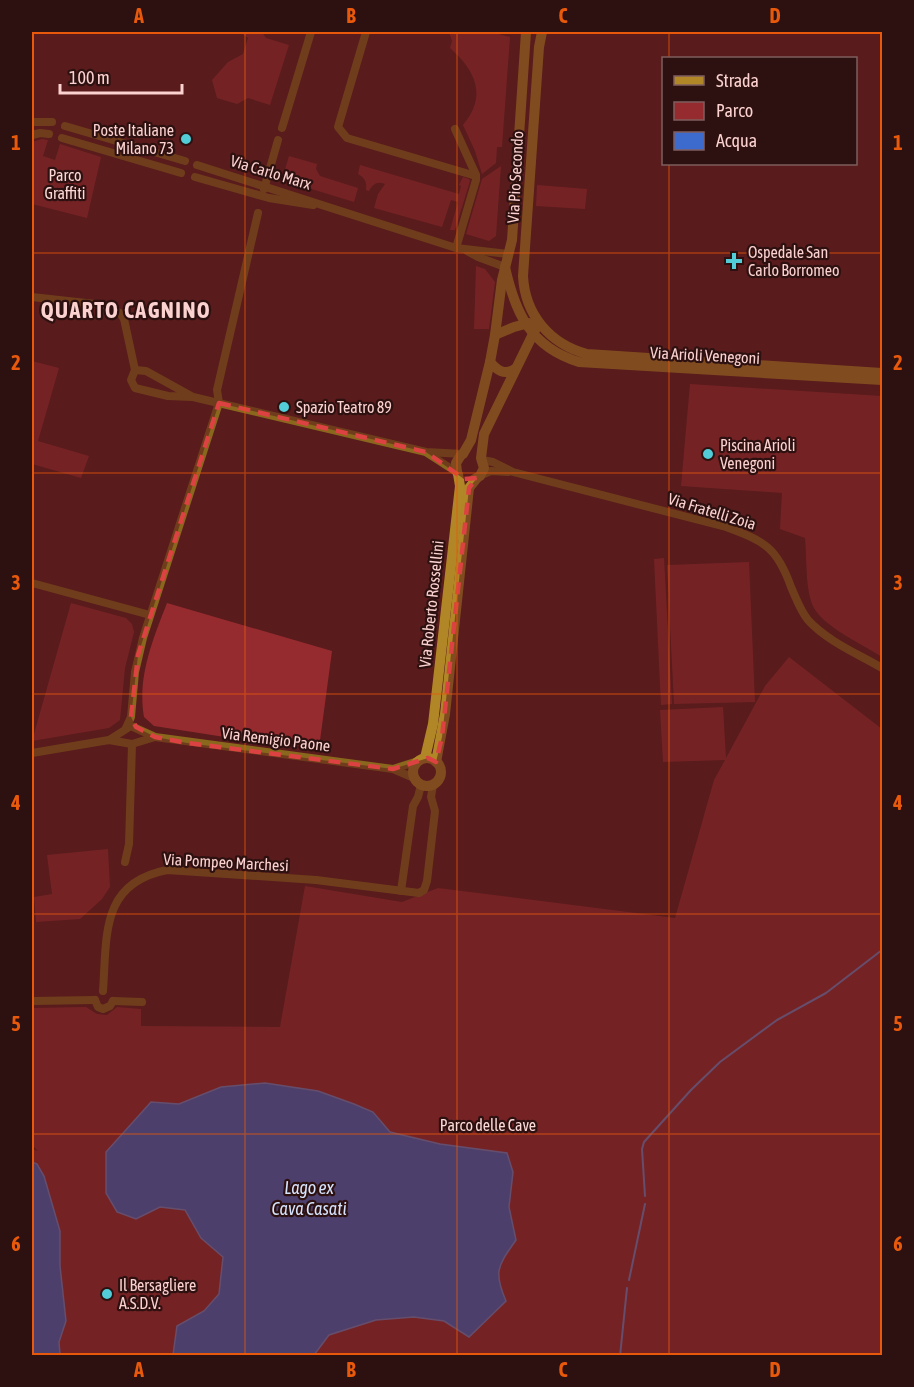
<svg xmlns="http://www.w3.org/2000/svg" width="914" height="1387" font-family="'Asap Condensed',sans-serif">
	<rect width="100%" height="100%" fill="#591b1c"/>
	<g fill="#962b2f">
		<polygon points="240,32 262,32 266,38 289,45 270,105 248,98 237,104 217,98 212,80 228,62 243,54 248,38"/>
		<path d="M449,32H491L510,37L502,147H497L496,163L482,174L475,151L463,125C488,96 475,70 450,48L452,41Z"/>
		<polygon points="42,139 48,140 43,156 55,160 60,144 101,157 87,218 32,204 32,142"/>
		<polygon points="289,156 317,164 316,169 320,176 358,188 354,202 282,180"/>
		<path d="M360,165L459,194L461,186L459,185L463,177L469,179L470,181L455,230H450L458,202L451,200L442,227L374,208L378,194L385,184C377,181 373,184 369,191L366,190C367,182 365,178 358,174Z"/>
		<polygon points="501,166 496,236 489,241 466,234 482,179"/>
		<polygon points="537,185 587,189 585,209 536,206"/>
		<polygon points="476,266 485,269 495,282 489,329 474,329"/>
		<polygon points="32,361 59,368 38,441 89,456 81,478 32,464"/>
		<path d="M690,384L882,396V657C864,645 824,627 814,608C805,591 807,558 805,538L780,529L782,493L681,486Z"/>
		<polygon points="664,558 672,704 661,705 654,559"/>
		<polygon points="749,562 755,702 674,704 667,565"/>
		<polygon points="71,603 126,618 132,624 134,632 125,668 120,720 109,728 32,741"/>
		<path d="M167,603L332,651L319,748L244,740L154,726L144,717C137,677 153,639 167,603Z"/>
		<polygon points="789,657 882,729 882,1355 60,1355 59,1342 66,1321 60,1266 60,1231 37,1164 32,1162 32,1149 38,1151 32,1145 32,1008 86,1007 97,1014 107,1015 117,1007 141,1009 141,1026 280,1027 305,886 402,902 438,888 675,918 714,780 725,760 663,762 660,710 723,707 726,758 765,686"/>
		<polygon points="108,849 110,887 102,899 80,919 36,922 34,897 52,894 47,855"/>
	</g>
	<g fill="#3c6bcd" stroke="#758ace" stroke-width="1.5">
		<path d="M265,1083L318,1091L354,1104L373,1112L390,1132L440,1144L507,1153L513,1172L509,1207L516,1240C498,1266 493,1271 506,1301L469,1337L444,1321L414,1317L376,1320L329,1335L314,1355H173L177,1326L204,1311L219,1294L223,1257L201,1238L185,1210L160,1207L136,1219L117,1212L106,1193V1152L151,1102L179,1104L221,1087Z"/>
		<polygon points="32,1162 37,1164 44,1176 60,1231 60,1266 66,1321 59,1342 60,1355 32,1355"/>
	</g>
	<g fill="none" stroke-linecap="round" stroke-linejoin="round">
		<g stroke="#758ace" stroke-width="2">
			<polyline points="645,1196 642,1149 644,1142 691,1090 720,1062 777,1020 826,993 882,950"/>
			<polyline points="629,1280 645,1204"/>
			<polyline points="620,1356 627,1288"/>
		</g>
		<g stroke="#89671c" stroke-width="8">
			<polyline points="366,32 338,127 347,138 476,176"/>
			<polyline points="32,122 52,122"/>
			<polyline points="65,126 185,161"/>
			<polyline points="282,128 311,32"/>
			<polyline points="455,129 476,175 476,180 456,248"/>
			<polyline points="32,135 40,133 49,134"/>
			<polyline points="62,138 181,173"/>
			<polyline points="197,165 456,248 508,254"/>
			<polyline points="195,177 269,198 313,205"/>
			<polyline points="264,189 278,140"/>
			<polyline points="467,251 478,257 505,267"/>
			<polyline points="32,297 104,305 120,313 124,319 135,370 131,380 135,388 168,396 192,397"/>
			<polyline points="135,370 146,371 193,397 426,452 463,454"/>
			<polyline points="219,403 217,390 258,213"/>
			<polyline points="427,453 458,473"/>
			<path d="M482,460L493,462L513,472L726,527C764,541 777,547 791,587C796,598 800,610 808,620C827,641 858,654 882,668"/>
			<polyline points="479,476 491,471 508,472"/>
			<polyline points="32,583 150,615"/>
			<polyline points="126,728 131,717 135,672 143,638 219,403"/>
			<polyline points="109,740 131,726 155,737 393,769 414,778"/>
			<polyline points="32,753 109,740 132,744 155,737"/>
			<polyline points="393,769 418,761"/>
			<polyline points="125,862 129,844 132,744"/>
			<polyline points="401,891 413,806 418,797 421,785"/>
			<path d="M103,991C107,936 100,883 167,870L316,880L419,893L424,890L427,881L435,811L431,797L433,785"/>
			<polyline points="95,1000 98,1007 103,1009 110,1006 113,1001"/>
			<polyline points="32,1001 95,1000"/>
			<polyline points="113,1001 142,1002"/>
		</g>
		<g stroke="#b18626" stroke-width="10">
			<path d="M542,32L539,47L523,276C525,315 550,344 587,354L882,373"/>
			<path d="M505,267C515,312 530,347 579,362L882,380"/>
			<polyline points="495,335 514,327 529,323"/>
			<path d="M490,362C497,370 504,376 515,369"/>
			<polyline points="463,454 471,440 490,362 495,335 502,280 512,240 526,32"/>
			<polyline points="457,472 456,463 461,455"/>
			<polyline points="473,480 480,476 484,468 481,458 484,434 536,328"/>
			<circle cx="427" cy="772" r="14"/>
			<polyline points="425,758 433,724 460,486 458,474"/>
			<polyline points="436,762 445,714 469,488 477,478"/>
		</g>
	</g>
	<path d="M0 0H914V1387H0ZM219,403L426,452L464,479L477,478L469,488L442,737L436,762L428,758L393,769L187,743L155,737L136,727L131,717L138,655Z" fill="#591b1c" fill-opacity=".55" fill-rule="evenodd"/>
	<path fill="none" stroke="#dc4241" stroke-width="4.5" stroke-dasharray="12 8" stroke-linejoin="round" d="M219,403L426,452L464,479L477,478L469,488L442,737L436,762L428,758L393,769L187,743L155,737L136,727L131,717L138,655Z"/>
	<path fill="none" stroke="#e8590c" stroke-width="1.5" stroke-opacity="0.55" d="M245,32V1356M457,32V1356M669,32V58M669,164V1356M32,253H882M32,473H882M32,694H882M32,914H882M32,1134H882"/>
	<g fill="#52ccd6" stroke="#2d1111" stroke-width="2">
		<circle cx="186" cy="139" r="6"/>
		<path d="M731 252h6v6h6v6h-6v6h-6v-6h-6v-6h6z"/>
		<circle cx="284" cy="407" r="6"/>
		<circle cx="708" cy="454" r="6"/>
		<circle cx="107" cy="1294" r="6"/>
	</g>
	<g text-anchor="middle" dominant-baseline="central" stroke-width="4.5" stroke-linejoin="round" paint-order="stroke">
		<g font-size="16" fill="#fbd2cf" stroke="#2d1111" text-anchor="start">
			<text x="174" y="130" text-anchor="end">Poste Italiane<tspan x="174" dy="18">Milano 73</tspan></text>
			<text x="748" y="252">Ospedale San<tspan x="748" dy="18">Carlo Borromeo</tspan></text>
			<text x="296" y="407">Spazio Teatro 89</text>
			<text x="720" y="445">Piscina Arioli<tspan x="720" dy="18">Venegoni</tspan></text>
			<text x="119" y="1285">Il Bersagliere<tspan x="119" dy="18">A.S.D.V.</tspan></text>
		</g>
		<g font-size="16" fill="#fbd2cf" stroke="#2d1111">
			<text transform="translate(271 172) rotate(17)">Via Carlo Marx</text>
			<text transform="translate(515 177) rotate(-87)">Via Pio Secondo</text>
			<text transform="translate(705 355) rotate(3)">Via Arioli Venegoni</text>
			<text transform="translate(712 511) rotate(17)">Via Fratelli Zoia</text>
			<text transform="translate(431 604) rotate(-84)">Via Roberto Rossellini</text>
			<text transform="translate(276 739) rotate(7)">Via Remigio Paone</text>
			<text transform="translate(226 862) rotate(3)">Via Pompeo Marchesi</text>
		</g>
		<g font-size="16" fill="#fcdad7" stroke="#2d1111">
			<text x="65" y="175">Parco<tspan x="65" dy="18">Graffiti</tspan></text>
			<text x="488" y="1125">Parco delle Cave</text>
		</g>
		<g font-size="18" font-style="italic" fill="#d5e3fd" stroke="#2d1111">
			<text x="309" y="1187">Lago ex<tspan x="309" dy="21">Cava Casati</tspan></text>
		</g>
		<g font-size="22" font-weight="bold" letter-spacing="1.5" fill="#fbd2cf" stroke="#2d1111">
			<text x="126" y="310">QUARTO CAGNINO</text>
		</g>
	</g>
	<rect width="914" height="1387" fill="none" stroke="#2d1111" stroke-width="66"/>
	<rect x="662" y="57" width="195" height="108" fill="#2d1111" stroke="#7f5e5d" stroke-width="1.5"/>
	<rect x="674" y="76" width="30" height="9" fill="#b18626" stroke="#7f5e5d" stroke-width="1.5"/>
	<text x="716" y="87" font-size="18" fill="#fbd2cf">Strada</text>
	<rect x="674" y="102" width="30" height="18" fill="#962b2f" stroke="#7f5e5d" stroke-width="1.5"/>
	<text x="716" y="117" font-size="18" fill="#fbd2cf">Parco</text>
	<rect x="674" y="132" width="30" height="18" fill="#3c6bcd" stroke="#7f5e5d" stroke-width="1.5"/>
	<text x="716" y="147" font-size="18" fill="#fbd2cf">Acqua</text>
	<path d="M60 84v9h122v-9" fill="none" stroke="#fbd2cf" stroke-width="3"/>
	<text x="69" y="84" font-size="18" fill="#fbd2cf" stroke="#2d1111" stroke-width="4.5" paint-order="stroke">100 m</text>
	<rect x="33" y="33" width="848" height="1321" fill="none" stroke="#e8590c" stroke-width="2"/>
	<g font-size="20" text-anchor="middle" font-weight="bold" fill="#e8590c">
		<text x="139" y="23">A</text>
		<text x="351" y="23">B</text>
		<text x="563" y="23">C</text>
		<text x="775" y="23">D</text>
		<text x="16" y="150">1</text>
		<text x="898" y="150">1</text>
		<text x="16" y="370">2</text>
		<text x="898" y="370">2</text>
		<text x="16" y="590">3</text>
		<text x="898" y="590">3</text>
		<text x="16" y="810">4</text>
		<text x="898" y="810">4</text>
		<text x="16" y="1031">5</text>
		<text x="898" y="1031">5</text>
		<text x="16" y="1251">6</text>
		<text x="898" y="1251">6</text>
		<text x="139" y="1377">A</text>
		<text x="351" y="1377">B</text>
		<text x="563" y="1377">C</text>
		<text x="775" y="1377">D</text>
	</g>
</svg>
